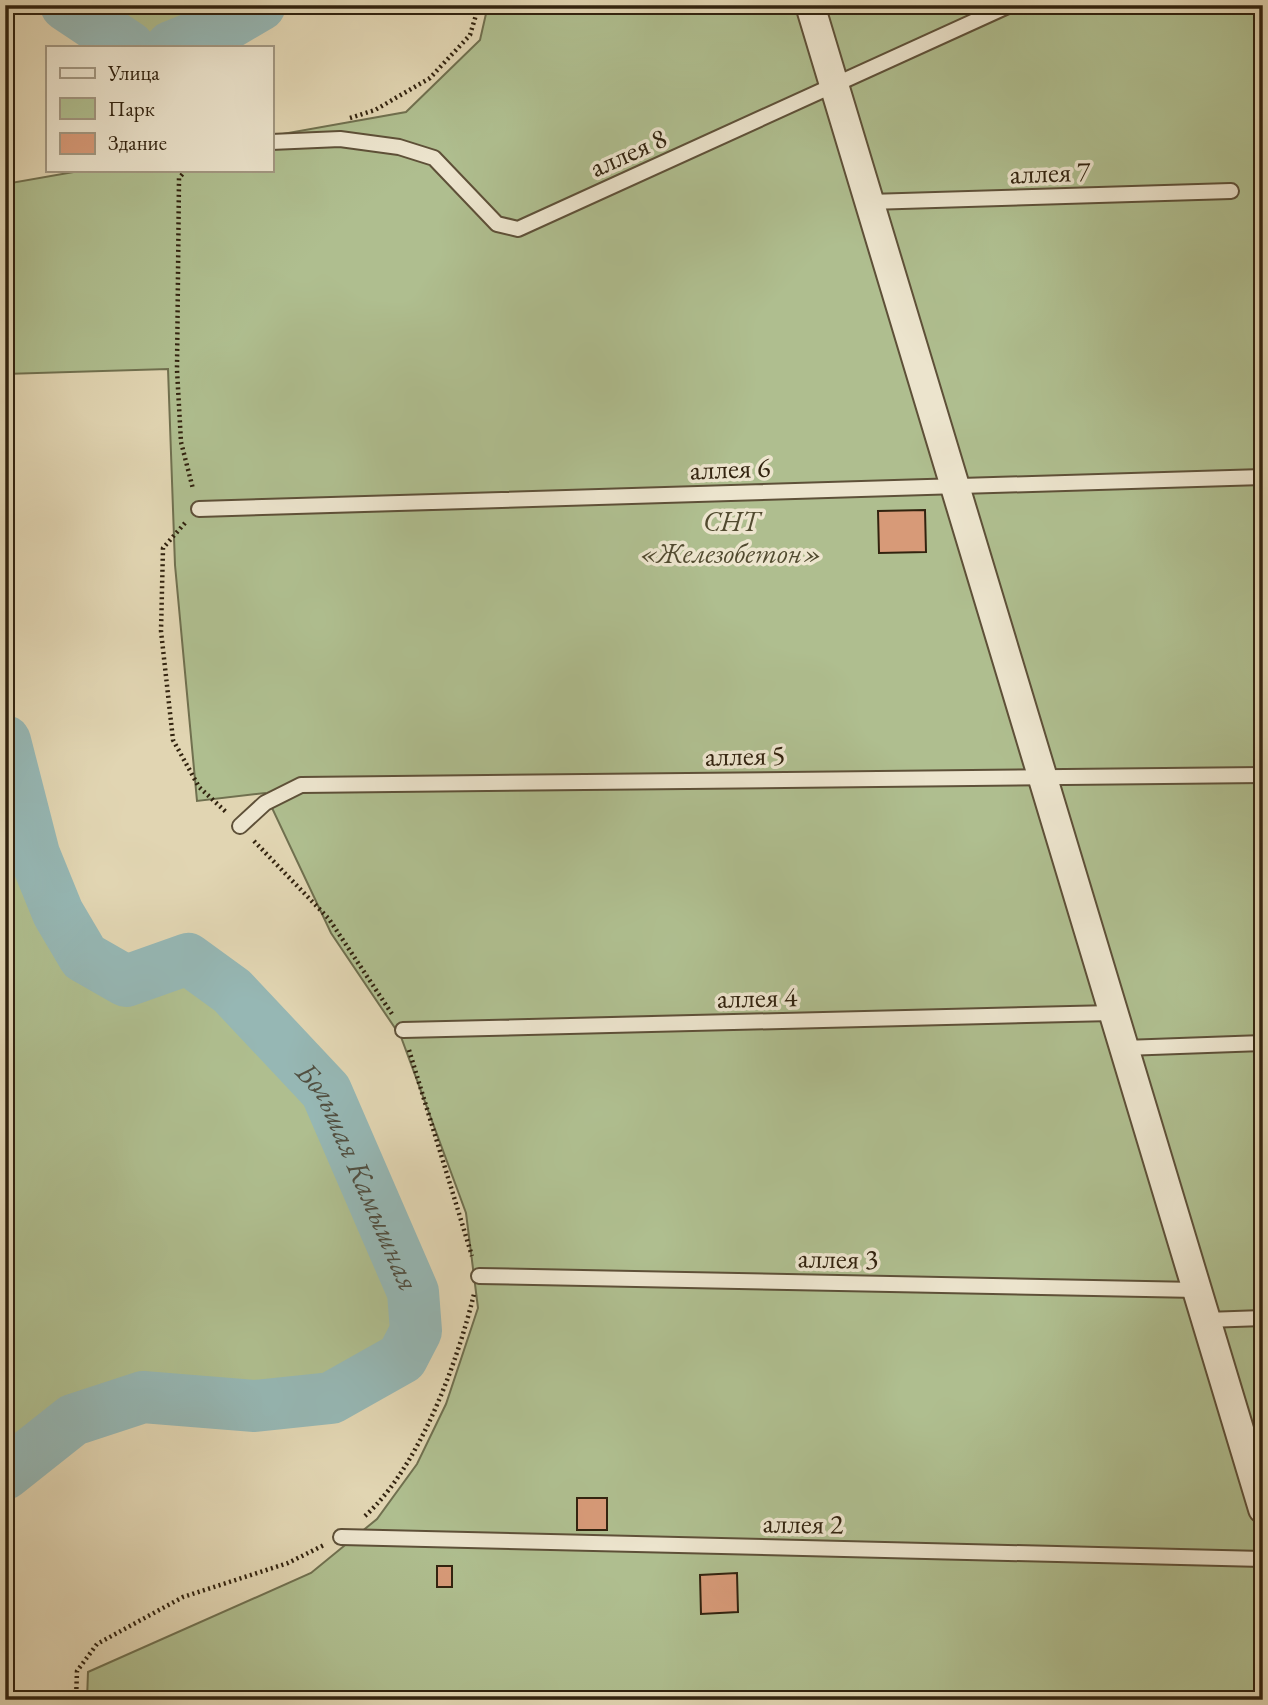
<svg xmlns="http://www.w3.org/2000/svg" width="1268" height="1705" font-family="'EB Garamond',serif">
	<rect width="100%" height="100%" fill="#e1d5b2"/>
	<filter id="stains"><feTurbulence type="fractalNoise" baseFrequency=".00286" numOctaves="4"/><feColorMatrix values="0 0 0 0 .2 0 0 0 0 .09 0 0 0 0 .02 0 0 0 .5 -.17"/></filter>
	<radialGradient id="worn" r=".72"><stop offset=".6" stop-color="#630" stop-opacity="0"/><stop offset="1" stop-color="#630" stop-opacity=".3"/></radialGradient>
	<g fill="#afbe8f" stroke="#70704f" stroke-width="2">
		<polygon points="66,5 260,5 226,25 171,47 129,47"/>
		<polygon points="488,5 1263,5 1263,1700 87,1700 88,1672 311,1573 377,1519 417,1464 446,1404 478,1308 466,1213 401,1037 331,933 265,793 197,801 175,565 168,369 5,374 5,184 85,170 271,170 271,136 406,112 480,40"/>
		<polygon points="5,741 34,854 58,913 84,957 126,981 188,959 232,991 326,1091 413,1292 416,1331 402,1358 331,1398 255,1406 143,1397 73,1420 5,1474"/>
	</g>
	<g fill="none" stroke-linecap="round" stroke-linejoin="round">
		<g stroke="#96b7b4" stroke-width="52">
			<polyline points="66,5 129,47"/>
			<polyline points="171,47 226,25 260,5"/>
			<path id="s1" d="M5,741L34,854L58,913L84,957L126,981L188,959L232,991L326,1091L413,1292L416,1331L402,1358L331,1398L255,1406L143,1397L73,1420L5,1474"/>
		</g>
	</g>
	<g fill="#d79a78" stroke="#32230f" stroke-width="2">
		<polygon points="925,510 926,552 879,553 878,511"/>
		<rect x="577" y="1498" width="30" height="32"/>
		<rect x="437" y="1566" width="15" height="21"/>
		<polygon points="737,1573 738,1612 701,1614 700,1575"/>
	</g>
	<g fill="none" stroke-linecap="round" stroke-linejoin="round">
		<g stroke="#5e5038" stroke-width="18">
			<g id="lane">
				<polyline points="271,142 340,139 399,147 434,158 497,224 518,229 1010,5"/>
				<polyline points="869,202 1231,191"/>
				<polyline points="199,509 1263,477"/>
				<polyline points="240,826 265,803 301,785 1263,775"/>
				<polyline points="403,1030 1113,1013"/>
				<polyline points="1124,1048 1263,1043"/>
				<polyline points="479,1276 1197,1290"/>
				<polyline points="1206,1320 1263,1318"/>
				<polyline points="341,1537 1263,1559"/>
			</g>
		</g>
		<g stroke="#5e5038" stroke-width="32">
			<polyline id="street" points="810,5 1263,1509"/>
		</g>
		<g stroke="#32230f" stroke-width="4.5" stroke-dasharray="2 3.5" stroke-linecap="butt">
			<polyline points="350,118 375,110 430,78 470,35 479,5"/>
			<polyline points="186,170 179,178 177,370 181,442 193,489"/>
			<polyline points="185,523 163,548 161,631 173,740 199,787 226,812"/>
			<polyline points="254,841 329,919 392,1014"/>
			<polyline points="409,1050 472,1256"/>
			<path d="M365,1516C419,1467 457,1364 474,1294"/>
			<polyline points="76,1700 77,1671 97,1644 183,1597 288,1563 324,1545"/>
		</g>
		<use href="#lane" stroke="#ece4cd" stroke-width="14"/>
		<use href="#street" stroke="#ece4cd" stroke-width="28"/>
	</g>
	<g text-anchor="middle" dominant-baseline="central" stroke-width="7" stroke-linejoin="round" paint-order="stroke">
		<g font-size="28" fill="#32230f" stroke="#ece4cd">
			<text transform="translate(628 152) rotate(-24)">аллея 8</text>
			<text transform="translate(1050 172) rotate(-2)">аллея 7</text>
			<text transform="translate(730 468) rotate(-2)">аллея 6</text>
			<text transform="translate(745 755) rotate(-1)">аллея 5</text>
			<text transform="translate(757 997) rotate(-1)">аллея 4</text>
			<text transform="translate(838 1258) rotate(1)">аллея 3</text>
			<text transform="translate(803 1523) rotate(1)">аллея 2</text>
		</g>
		<g font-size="28" font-style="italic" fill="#514a2f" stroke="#ece4cd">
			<text x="731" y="521">СНТ<tspan x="731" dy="32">«Железобетон»</tspan></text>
		</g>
		<g font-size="30" font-style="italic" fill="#504f41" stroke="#ece4cd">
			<text stroke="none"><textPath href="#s1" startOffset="628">Большая Камышная</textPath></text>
		</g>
	</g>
	<rect width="1268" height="1705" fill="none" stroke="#e1d5b2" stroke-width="28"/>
	<rect x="7" y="7" width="1254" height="1691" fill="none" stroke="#32230f" stroke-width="3.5"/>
	<rect x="14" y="14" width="1240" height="1677" fill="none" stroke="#32230f" stroke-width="2"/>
	<rect x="46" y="46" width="228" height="126" fill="#ece4cd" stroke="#a29781" stroke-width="2"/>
	<rect x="60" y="68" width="35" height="10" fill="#ece4cd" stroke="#a29781" stroke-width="2"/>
	<text x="108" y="80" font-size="21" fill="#32230f">Улица</text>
	<rect x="60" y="98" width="35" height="21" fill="#afbe8f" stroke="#a29781" stroke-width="2"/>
	<text x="108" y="116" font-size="21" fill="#32230f">Парк</text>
	<rect x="60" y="133" width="35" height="21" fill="#d79a78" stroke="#a29781" stroke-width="2"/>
	<text x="108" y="150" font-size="21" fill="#32230f">Здание</text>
	<rect width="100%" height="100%" filter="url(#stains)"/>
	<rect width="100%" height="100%" fill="url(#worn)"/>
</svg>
